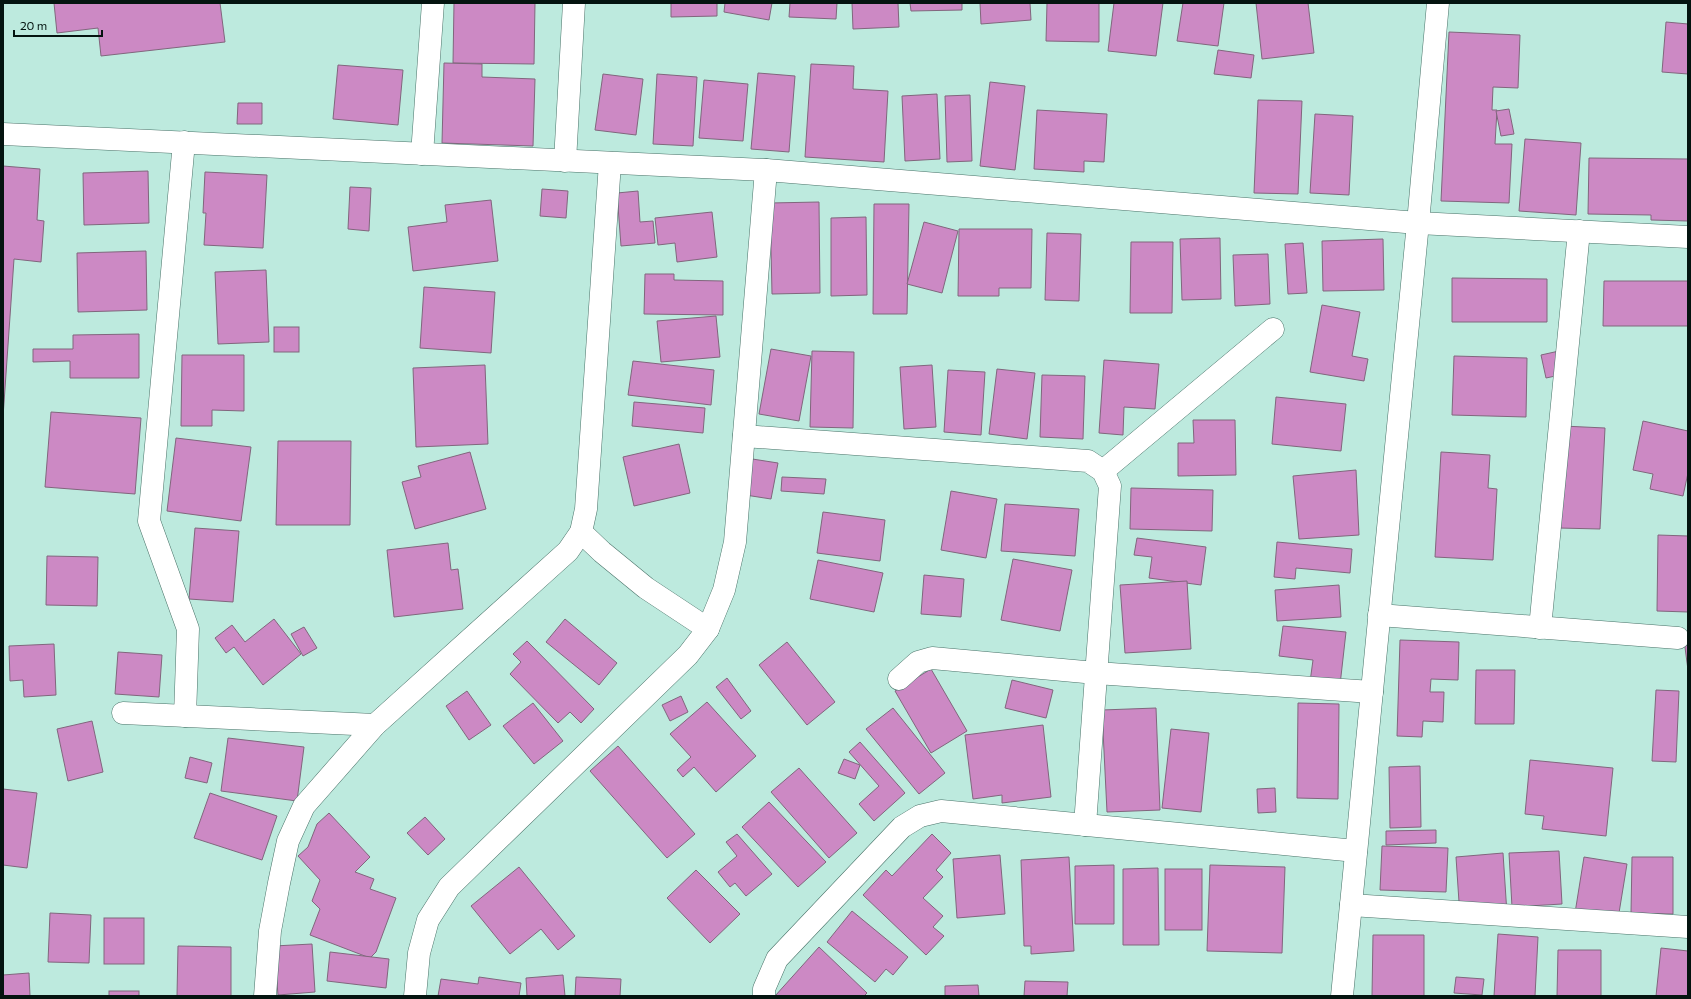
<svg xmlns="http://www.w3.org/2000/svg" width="1691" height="999" font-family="Commissioner,sans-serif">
	<rect width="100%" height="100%" fill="#bdeade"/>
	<g fill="#cc89c4" stroke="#81667d">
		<polygon points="54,3 220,3 225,42 101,56 98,28 57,33"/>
		<polygon points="454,3 535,3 534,64 453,63"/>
		<polygon points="671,3 717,3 717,16 671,17"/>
		<polygon points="725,3 772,3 769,20 724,12"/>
		<polygon points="790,3 837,3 836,19 789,17"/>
		<polygon points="852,3 898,3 899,27 853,29"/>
		<polygon points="910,3 962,3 962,10 911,11"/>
		<polygon points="980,3 1030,3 1031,20 981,24"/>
		<polygon points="1047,3 1099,3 1099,42 1046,41"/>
		<polygon points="1114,3 1163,3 1156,56 1108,51"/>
		<polygon points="1183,3 1224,3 1218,46 1177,41"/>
		<polygon points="1256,3 1308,3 1314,53 1262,59"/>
		<polygon points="1666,22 1688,24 1688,74 1662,72"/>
		<polygon points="1449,32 1520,35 1518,88 1493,87 1492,110 1497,110 1495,144 1512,144 1509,203 1441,201"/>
		<polygon points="1218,50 1254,55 1251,78 1214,74"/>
		<polygon points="444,63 482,64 482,77 535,79 533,146 442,143"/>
		<polygon points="811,64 854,66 853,89 888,91 884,162 805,157"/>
		<polygon points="338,65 403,70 398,125 333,119"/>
		<polygon points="758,73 795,76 789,152 751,149"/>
		<polygon points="603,74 643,79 636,135 595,130"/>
		<polygon points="657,74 697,77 693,146 653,144"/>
		<polygon points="704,80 748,84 743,141 699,138"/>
		<polygon points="990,82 1025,86 1015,170 980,166"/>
		<polygon points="937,94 940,159 905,161 902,96"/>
		<polygon points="970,95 972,161 947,162 945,96"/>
		<polygon points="1258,100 1302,101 1298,194 1254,193"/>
		<polygon points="238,103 262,103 262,124 237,124"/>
		<polygon points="1509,109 1514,134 1501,136 1496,111"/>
		<polygon points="1037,110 1107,114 1104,162 1084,161 1084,172 1034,169"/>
		<polygon points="1315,114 1353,116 1349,195 1310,193"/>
		<polygon points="1525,139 1581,143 1576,215 1519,211"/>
		<polygon points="1589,158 1688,159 1688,221 1651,220 1651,215 1588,214"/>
		<polygon points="3,166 40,169 37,220 44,221 41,262 14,259 3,417"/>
		<polygon points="148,171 149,223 84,225 83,173"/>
		<polygon points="205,172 267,175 263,248 204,245 206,213 203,213"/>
		<polygon points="350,187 371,188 369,231 348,229"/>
		<polygon points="542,189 568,191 566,218 540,216"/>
		<polygon points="638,191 640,222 653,221 655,243 621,246 617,193"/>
		<polygon points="491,200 498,261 413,271 408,227 447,222 445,205"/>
		<polygon points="819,202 820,293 772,294 770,203"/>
		<polygon points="874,204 909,204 907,314 873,314"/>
		<polygon points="712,212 717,257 677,262 675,243 658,245 655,218"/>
		<polygon points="866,217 867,295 831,296 831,218"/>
		<polygon points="924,222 958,231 942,293 907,284"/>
		<polygon points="959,229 1032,229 1031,288 999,288 999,296 958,296"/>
		<polygon points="1047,233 1081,234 1079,301 1045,300"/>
		<polygon points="1220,238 1221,299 1182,300 1180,239"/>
		<polygon points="1383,239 1384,290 1323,291 1322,241"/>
		<polygon points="1131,242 1173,242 1172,313 1130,313"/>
		<polygon points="1303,243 1307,293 1288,294 1285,244"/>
		<polygon points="146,251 147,310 78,312 77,253"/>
		<polygon points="1268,254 1270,304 1235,306 1233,255"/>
		<polygon points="266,270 269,342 218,344 215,272"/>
		<polygon points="645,274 674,274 674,280 723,281 723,315 644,314"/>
		<polygon points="1452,278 1547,279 1547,322 1452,322"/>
		<polygon points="1604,281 1688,281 1688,326 1603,326"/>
		<polygon points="424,287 495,292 491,353 420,348"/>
		<polygon points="1322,305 1360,312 1352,356 1368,359 1364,381 1310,372"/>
		<polygon points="716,316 720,357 661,362 657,321"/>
		<rect x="274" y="327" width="25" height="25"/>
		<polygon points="139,334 139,378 70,378 70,361 33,362 33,349 73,349 73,335"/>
		<polygon points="771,349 811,356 799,421 759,414"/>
		<polygon points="1568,349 1574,372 1546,378 1541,355"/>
		<polygon points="812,351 854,352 853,428 810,427"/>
		<polygon points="182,355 244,355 244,411 212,410 212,426 181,426"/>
		<polygon points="1454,356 1527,358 1526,417 1452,415"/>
		<polygon points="1104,360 1159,364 1155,409 1124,407 1123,435 1099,433"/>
		<polygon points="633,361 714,370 711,405 628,395"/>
		<polygon points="485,365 488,444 416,447 413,368"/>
		<polygon points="932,365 936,427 904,429 900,367"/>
		<polygon points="997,369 1035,373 1027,439 989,434"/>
		<polygon points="948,370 985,372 981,435 944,432"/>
		<polygon points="1042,375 1085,376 1083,439 1040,437"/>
		<polygon points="1276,397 1346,404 1341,451 1272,444"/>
		<polygon points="634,402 705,408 703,433 632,426"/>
		<polygon points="51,412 141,418 135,494 45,487"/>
		<polygon points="1193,420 1235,420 1236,475 1178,476 1178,443 1194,443"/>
		<polygon points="1643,421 1688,431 1688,473 1683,496 1650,489 1653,474 1633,470"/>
		<polygon points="1563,426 1605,428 1600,529 1559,528"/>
		<polygon points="176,438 251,447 241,521 167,511"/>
		<polygon points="278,441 351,441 350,525 276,525"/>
		<polygon points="679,444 690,493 634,506 623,457"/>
		<polygon points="470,452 486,509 415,529 402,482 421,477 418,466"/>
		<polygon points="1441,452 1490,455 1488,488 1497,489 1493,560 1435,557"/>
		<polygon points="746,458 778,463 771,499 739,494"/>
		<polygon points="1356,470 1359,535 1299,539 1293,476"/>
		<polygon points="782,477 826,479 824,494 781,491"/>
		<polygon points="1131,488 1213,490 1212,531 1130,529"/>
		<polygon points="951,491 997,499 986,558 941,550"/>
		<polygon points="1005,504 1079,509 1075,556 1001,551"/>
		<polygon points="823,512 885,520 880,561 817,553"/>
		<polygon points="195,528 239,531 233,602 189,599"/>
		<polygon points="1658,535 1688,536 1688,612 1657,611"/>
		<polygon points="1137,538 1206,547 1201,585 1149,578 1152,557 1134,555"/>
		<polygon points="1277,542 1352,549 1350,573 1296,568 1295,579 1274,577"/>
		<polygon points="448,543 451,570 458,569 463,609 394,617 387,550"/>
		<polygon points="47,556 98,557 97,606 46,605"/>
		<polygon points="1013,559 1072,570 1060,631 1001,620"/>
		<polygon points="818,560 883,573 874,612 810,599"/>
		<polygon points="924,575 964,579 961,617 921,614"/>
		<polygon points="1187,581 1191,649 1125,653 1120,585"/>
		<polygon points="1339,585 1341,617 1277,621 1275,590"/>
		<polygon points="274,619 301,654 263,685 234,647 226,653 215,638 232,625 245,642"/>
		<polygon points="565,619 617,663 599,685 546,642"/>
		<polygon points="1283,626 1346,632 1340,685 1310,682 1313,660 1279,656"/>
		<polygon points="304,627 317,648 303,656 291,634"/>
		<polygon points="1688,639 1688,670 1684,640"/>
		<polygon points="1400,640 1459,642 1458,680 1431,679 1430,692 1444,692 1443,722 1423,721 1422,737 1397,736"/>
		<polygon points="527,641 594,709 581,723 570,712 558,723 510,674 521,662 513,654"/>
		<polygon points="787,642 835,702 807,725 759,665"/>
		<polygon points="54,644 56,695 24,697 23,680 10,681 9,646"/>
		<polygon points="118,652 162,655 159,697 115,694"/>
		<polygon points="931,669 967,731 931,753 895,691"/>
		<polygon points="1476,670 1515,670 1514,724 1475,724"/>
		<polygon points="727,678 751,711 741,719 716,687"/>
		<polygon points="1012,680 1053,690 1046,718 1005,708"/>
		<polygon points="1656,690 1679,691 1676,762 1652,761"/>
		<polygon points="467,691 491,725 469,740 446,706"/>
		<polygon points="681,696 688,712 670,721 662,705"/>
		<polygon points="707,702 756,756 716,792 694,767 683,777 677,770 691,757 670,734"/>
		<polygon points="533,703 563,741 534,764 503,726"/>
		<polygon points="1298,703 1339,704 1338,799 1297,798"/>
		<polygon points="893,708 945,773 919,794 866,729"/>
		<polygon points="1156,708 1160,810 1107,812 1102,710"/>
		<polygon points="92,721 103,772 68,781 57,729"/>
		<polygon points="1043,725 1051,797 1002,803 1002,795 973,799 965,735"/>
		<polygon points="1171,729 1209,733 1201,812 1162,808"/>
		<polygon points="228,738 304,747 297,801 221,791"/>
		<polygon points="860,742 905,793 874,821 859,804 879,786 849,752"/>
		<polygon points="618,746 695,834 667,858 590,771"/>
		<polygon points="190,757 212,763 207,783 185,778"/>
		<polygon points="844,759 860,765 855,779 838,773"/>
		<polygon points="1530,760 1613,768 1606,836 1542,829 1544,816 1525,814"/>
		<polygon points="1420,766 1421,827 1390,828 1389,767"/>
		<polygon points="799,768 857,833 829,858 771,792"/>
		<polygon points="1275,788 1276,812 1258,813 1257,789"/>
		<polygon points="3,789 37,793 27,868 3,865"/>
		<polygon points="210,793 277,816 262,860 194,838"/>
		<polygon points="769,802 826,862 798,887 742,827"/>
		<polygon points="329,813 370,857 355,872 374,879 370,889 396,898 376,952 370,958 310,935 320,909 312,901 320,880 298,856 308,847 317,824"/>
		<polygon points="425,817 445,839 428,855 407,833"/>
		<polygon points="1436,830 1436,843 1386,845 1386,831"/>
		<polygon points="737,834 772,874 746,896 735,883 730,887 718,872 737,856 726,842"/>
		<polygon points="932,834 951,853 936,870 943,877 923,898 943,916 933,927 944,936 926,955 863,895 886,870 892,876"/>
		<polygon points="1382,846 1448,848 1446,892 1380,890"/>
		<polygon points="1559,851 1562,904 1512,907 1509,853"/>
		<polygon points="1503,853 1507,914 1460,917 1456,857"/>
		<polygon points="1000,855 1005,914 957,918 953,859"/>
		<polygon points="1069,857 1074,951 1031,954 1031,946 1024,946 1021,860"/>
		<polygon points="1584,857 1627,864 1618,919 1575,913"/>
		<polygon points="1632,857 1673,857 1673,914 1631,913"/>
		<polygon points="1114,865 1114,924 1075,924 1075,866"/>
		<polygon points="1210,865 1285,867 1282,953 1207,951"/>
		<polygon points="519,867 575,936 558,950 541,929 510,954 471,906"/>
		<polygon points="1158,868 1159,945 1123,945 1123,869"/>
		<rect x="1165" y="869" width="37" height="61"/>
		<polygon points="696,870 740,914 710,943 667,898"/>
		<polygon points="852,911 908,957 893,975 886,969 875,982 827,942"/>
		<polygon points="50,913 91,915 89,963 48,962"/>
		<rect x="104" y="918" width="40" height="46"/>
		<polygon points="1498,934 1538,937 1535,996 1494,996"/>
		<polygon points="1373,935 1424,935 1424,996 1372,996"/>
		<polygon points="312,944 315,992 278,995 274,946"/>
		<polygon points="178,946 231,947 231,996 177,996"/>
		<polygon points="819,947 867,993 864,996 775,996"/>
		<polygon points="1661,948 1688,951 1688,996 1656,996"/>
		<polygon points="1558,950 1601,950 1601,996 1557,996"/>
		<polygon points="330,952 389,959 386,988 327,981"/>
		<polygon points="29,973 30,996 3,996 3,975"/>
		<polygon points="563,975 565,996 527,996 526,978"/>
		<polygon points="479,977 521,983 519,996 438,996 441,979 478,984"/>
		<polygon points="576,977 621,979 620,996 575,996"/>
		<polygon points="1456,977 1484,979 1482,995 1454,993"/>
		<polygon points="1025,981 1068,982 1067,996 1024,996"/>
		<polygon points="978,985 979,996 945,996 945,986"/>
		<rect x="109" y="991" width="30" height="5"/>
	</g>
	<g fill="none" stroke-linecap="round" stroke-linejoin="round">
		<g stroke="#4a7369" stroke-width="23">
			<g id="minor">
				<polyline points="3,134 766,170 1418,223 1688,237"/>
				<polyline points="184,142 149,521 188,629 185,716"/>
				<polyline points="422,154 433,3"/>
				<polyline points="565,161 574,3"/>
				<polyline points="744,436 1088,461 1103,471 1110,486 1085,825"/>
				<polyline points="1103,471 1273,329"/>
				<polyline points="581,532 602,552 646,588 708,629"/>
				<polyline points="1379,615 1678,638"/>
				<polyline points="1540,628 1579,231"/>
				<polyline points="899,679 918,662 932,658 1096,673 1372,692"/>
				<polyline points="123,713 375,725"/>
				<polyline points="1351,905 1688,927"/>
				<polyline points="265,996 270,931 279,883 288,841 304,806 375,725 568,551 581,532 586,509 610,163"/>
				<polyline points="415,996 419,953 428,920 449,887 688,655 708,629 724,590 735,542 766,170"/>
				<polyline points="764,996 764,989 777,959 902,827 920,816 941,811 1356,851"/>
				<polyline points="1342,996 1418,223 1438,3"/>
			</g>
		</g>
		<use href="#minor" stroke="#fff" stroke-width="22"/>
	</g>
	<rect width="1691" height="999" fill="none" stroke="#041410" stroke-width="8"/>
	<path d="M14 30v6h88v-6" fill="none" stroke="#041410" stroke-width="2"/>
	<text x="20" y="30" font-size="12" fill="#041410" stroke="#bdeade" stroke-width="3" paint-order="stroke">20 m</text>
</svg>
